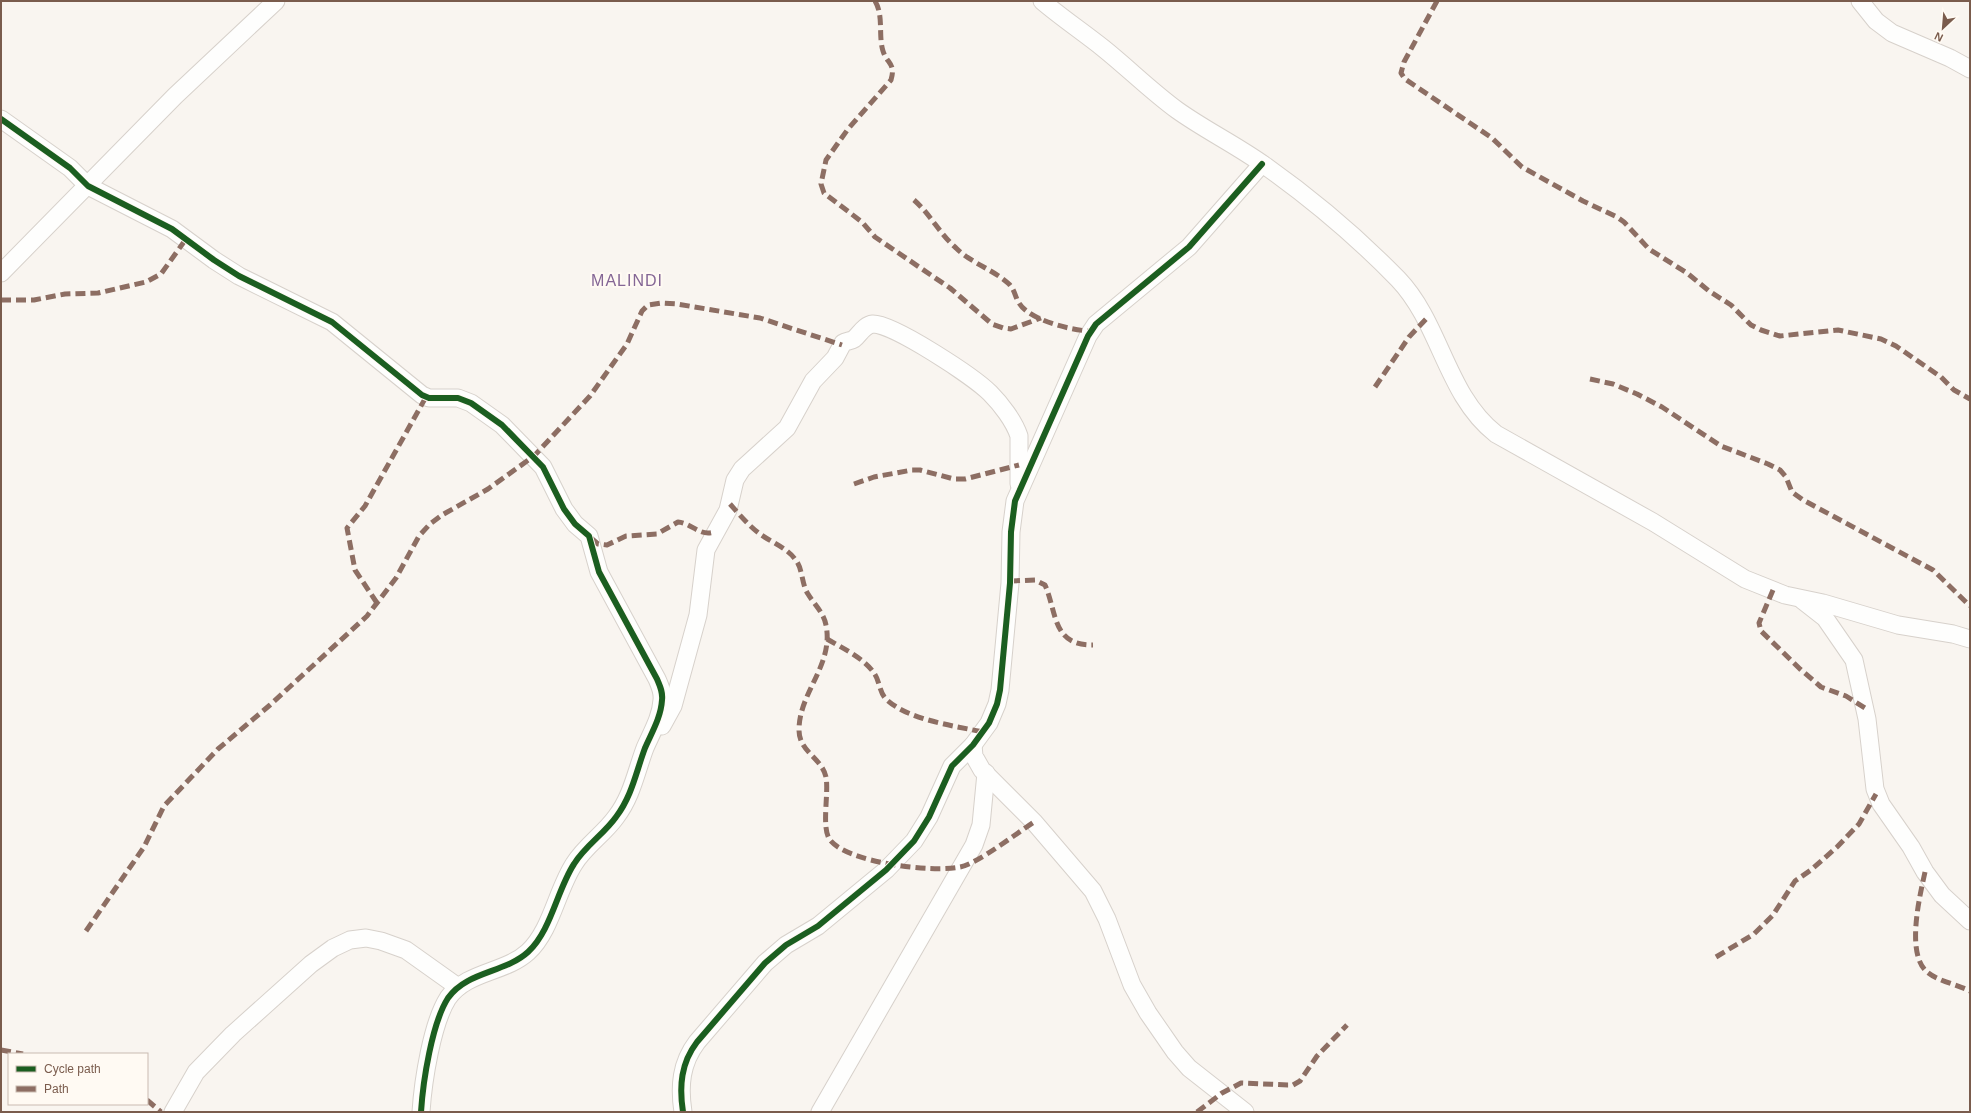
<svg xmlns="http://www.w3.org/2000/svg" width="1971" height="1113" font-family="Helvetica,sans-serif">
	<rect width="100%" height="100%" fill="#f9f5f0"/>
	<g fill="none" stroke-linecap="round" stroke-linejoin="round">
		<g stroke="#d7d1cb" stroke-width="19">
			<g id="minor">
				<path d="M1042,1C1062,18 1083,32 1103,48C1128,68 1151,91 1177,110C1205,130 1236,145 1264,165C1312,199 1357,237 1398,279C1441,324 1446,395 1496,434L1653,522L1745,579L1785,595L1823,603L1898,625L1953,634L1970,639"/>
				<polyline points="1860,1 1876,21 1892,33 1950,58 1970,69"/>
				<path d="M1,119L70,168L88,186L172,229L214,260L239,276L332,322L422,395L429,398H458L471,403L502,425L543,467L564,509L575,524L589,536L599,572L657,679C660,686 663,692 662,700C661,717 652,732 645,748C636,772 632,796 616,817C604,834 585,846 574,864C557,890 551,931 528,952C505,973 467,971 448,998C432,1023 423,1081 421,1112"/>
				<polyline points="1,273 175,96 276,1"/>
				<polyline points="1802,600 1825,618 1854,660 1867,719 1875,789 1881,804 1911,847 1925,872 1942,895 1970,921"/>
				<path d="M662,726L673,706L698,615L706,550L728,510L735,480L742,469L787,428L813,381L835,358L843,343C846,341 851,341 854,339C860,334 864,325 873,324C894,324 974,377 990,393C1001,404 1014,421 1019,436V484"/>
				<polyline points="973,745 974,756 982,770 1034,822 1093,891 1107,919 1132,985 1148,1013 1175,1052 1189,1068 1245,1112"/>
				<polyline points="173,1112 196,1072 233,1034 311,964 333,948 350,940 366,938 381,941 406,950 458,987"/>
				<path d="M683,1112C679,1086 681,1063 697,1042L765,963L786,945L818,926L886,870L914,841L929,817L952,766L973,745L989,723L997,704L1000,690L1010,583L1011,532L1015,501L1088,336L1096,324L1189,247L1262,164"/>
				<polyline points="820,1112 974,845 981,825 986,773"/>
			</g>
		</g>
		<use href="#minor" stroke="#fefefd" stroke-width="17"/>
		<g stroke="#8d6e63" stroke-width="5" stroke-dasharray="10 5" stroke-linecap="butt">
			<path d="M875,1C884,16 878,35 883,51C887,64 896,63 891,80L848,129L826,160L821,184L824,193L862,222L875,237L950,288L992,324L1003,328L1011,329L1041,318"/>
			<polyline points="1437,1 1404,62 1401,73 1405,79 1492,138 1522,167 1583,201 1617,217 1624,222 1649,249 1687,273 1709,291 1731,305 1751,325 1761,330 1780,336 1838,330 1881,339 1896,346 1941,377 1954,390 1970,399"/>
			<path d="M914,200C930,214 940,234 956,248C971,263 994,270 1009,284C1015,290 1015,297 1019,303C1029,320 1073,331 1091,331"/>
			<polyline points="1,300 34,300 65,294 98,293 146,282 161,274 186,239"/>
			<polyline points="1590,379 1613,384 1637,394 1662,407 1721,446 1768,464 1780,470 1786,477 1792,492 1803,500 1933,570 1970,606"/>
			<polyline points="1375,387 1409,337 1426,319"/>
			<polyline points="854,484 874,477 912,470 920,470 954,479 965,479 1019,465"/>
			<path d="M730,504C739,514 749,526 760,534C771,542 787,548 795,559C803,568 801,583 808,594C814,604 824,613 826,625C834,665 799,692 799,730C799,752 822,758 826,777C829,794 821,828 830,840C848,863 933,873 960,867C977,864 1017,833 1034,822"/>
			<path d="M591,538L598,544L607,545L626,536L657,534L678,522C692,523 700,537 714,532"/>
			<path d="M1010,581L1035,580L1045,585C1057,612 1052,646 1093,645"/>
			<polyline points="1773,590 1759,623 1761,631 1800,669 1821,687 1846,696 1865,708"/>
			<polyline points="377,603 355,570 347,528 365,506 426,397"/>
			<path d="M827,639C842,648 864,658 874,673C880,681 879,693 887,700C909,720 955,726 983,732"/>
			<path d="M1925,872C1920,895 1906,952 1926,971C1937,981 1956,984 1970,991"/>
			<polyline points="86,931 144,847 164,806 218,749 270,705 367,616 396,578 419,536 430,524 442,515 488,489 534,456 590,396 627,344 642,311 648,305 661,303 677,304 760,318 842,345"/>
			<polyline points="1716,957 1754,934 1773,915 1795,881 1811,870 1837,847 1859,824 1876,794"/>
			<polyline points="1,1050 23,1054"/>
			<polyline points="147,1100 161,1112"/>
			<polyline points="1197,1112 1222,1093 1241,1083 1288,1085 1293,1085 1300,1081 1317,1056 1347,1025"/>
		</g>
		<g stroke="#fffaf3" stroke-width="8">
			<g id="cycleway">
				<path d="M1,119L70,168L88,186L172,229L214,260L239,276L332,322L422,395L429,398H458L471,403L502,425L543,467L564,509L575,524L589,536L599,572L657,679C660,686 663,692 662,700C661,717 652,732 645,748C636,772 632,796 616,817C604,834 585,846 574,864C557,890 551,931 528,952C505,973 467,971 448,998C432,1023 423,1081 421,1112"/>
				<path d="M683,1112C679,1086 681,1063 697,1042L765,963L786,945L818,926L886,870L914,841L929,817L952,766L973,745L989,723L997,704L1000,690L1010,583L1011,532L1015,501L1088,336L1096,324L1189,247L1262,164"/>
			</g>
		</g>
		<use href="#cycleway" stroke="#1b5e20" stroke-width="6"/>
	</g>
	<g text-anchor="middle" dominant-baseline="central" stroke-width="4" stroke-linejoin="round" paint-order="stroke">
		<g font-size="16" letter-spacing="1" fill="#846695" stroke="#fffaf3">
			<text x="627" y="280">MALINDI</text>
		</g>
	</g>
	<rect width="1971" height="1113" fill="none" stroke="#7a5c4d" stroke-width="4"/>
	<rect x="8" y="1053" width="140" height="52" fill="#fffaf3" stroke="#cabbb1"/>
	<rect x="16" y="1066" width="20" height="6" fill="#1b5e20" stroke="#cabbb1"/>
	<text x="44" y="1073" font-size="12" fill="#7a5c4d">Cycle path</text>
	<rect x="16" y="1086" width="20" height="6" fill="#8d6e63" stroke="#cabbb1"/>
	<text x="44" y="1093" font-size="12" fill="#7a5c4d">Path</text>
	<g transform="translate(1943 28) rotate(206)" stroke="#fffaf3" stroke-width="3" paint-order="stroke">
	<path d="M0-3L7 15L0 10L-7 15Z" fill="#7a5c4d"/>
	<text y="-6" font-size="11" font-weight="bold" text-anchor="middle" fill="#7a5c4d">N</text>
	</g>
</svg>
